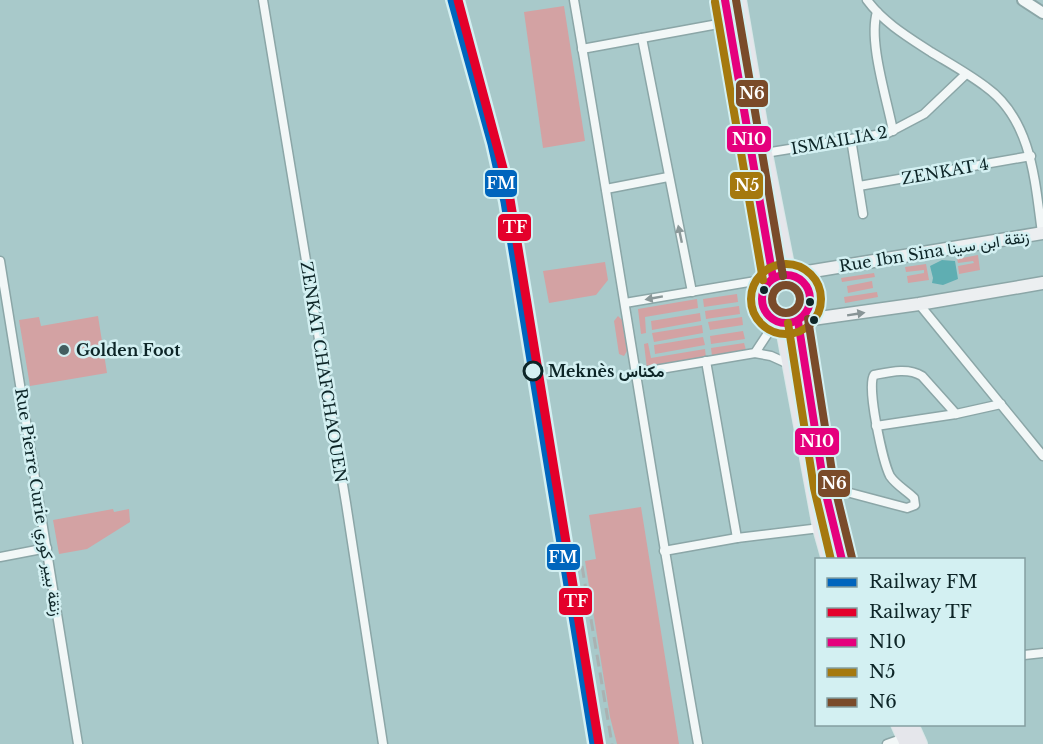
<svg xmlns="http://www.w3.org/2000/svg" width="1043" height="744" font-family="'Libre Baskerville',Vazirmatn,serif">
	<rect width="100%" height="100%" fill="#a8c9ca"/>
	<g fill="#d3a2a3">
		<polygon points="564,6 585,141 543,148 524,12"/>
		<polygon points="978,255 980,270 959,274 958,266 974,263 973,261 958,263 957,259"/>
		<polygon points="605,262 608,280 596,295 549,303 543,271"/>
		<polygon points="926,264 929,280 908,283 907,276 924,273 924,270 906,272 905,267"/>
		<polygon points="874,273 875,277 842,282 841,278"/>
		<polygon points="872,281 873,288 848,293 847,286"/>
		<polygon points="877,292 878,297 845,303 844,297"/>
		<polygon points="737,294 738,302 704,307 703,299"/>
		<polygon points="697,299 698,308 645,317 646,333 641,334 638,309"/>
		<polygon points="739,306 740,314 706,319 705,311"/>
		<polygon points="700,313 701,321 652,330 651,321"/>
		<polygon points="98,316 107,373 30,386 19,320 39,317 41,326"/>
		<polygon points="618,316 622,320 627,351 624,356 619,354 614,321"/>
		<polygon points="742,317 743,325 710,330 708,322"/>
		<polygon points="702,325 703,333 654,342 652,333"/>
		<polygon points="743,331 745,339 711,344 710,336"/>
		<polygon points="703,337 705,345 655,354 654,345"/>
		<polygon points="648,343 651,358 705,349 706,358 647,369 644,344"/>
		<polygon points="744,343 746,350 712,356 711,348"/>
		<polygon points="641,507 679,744 617,744 610,717 585,561 596,559 589,515"/>
		<polygon points="113,509 114,512 129,509 130,522 87,549 59,554 53,520"/>
	</g>
	<polygon fill="#5faeb2" points="942,260 955,261 958,279 943,285 932,283 933,278 930,266"/>
	<g fill="none" stroke-linecap="round" stroke-linejoin="round">
		<g stroke="#8ba6a7" stroke-width="11">
			<g id="minor">
				<polyline points="263,0 346,503 383,744"/>
				<path d="M574,0C617,248 654,496 698,744"/>
				<path d="M867,0C883,22 908,37 931,52C949,63 969,74 986,87C1032,120 1035,182 1042,233"/>
				<path d="M877,12C868,41 887,99 893,131"/>
				<polyline points="642,38 692,292"/>
				<polyline points="582,49 729,22"/>
				<polyline points="851,139 863,214"/>
				<polyline points="765,153 888,133 924,114 966,74"/>
				<polyline points="859,186 1031,156"/>
				<polyline points="606,189 668,177"/>
				<polyline points="0,261 78,744"/>
				<polyline points="625,303 773,278"/>
				<polyline points="919,304 1043,456"/>
				<polyline points="755,353 771,356 791,365"/>
				<polyline points="706,361 737,538"/>
				<polyline points="637,373 755,353 776,321"/>
				<polyline points="876,426 956,414 1001,404"/>
				<path d="M824,486L907,508L915,505L914,498C907,491 896,485 890,476C883,462 866,386 874,375C889,372 908,367 922,376L956,414"/>
				<polyline points="664,551 737,538 820,528"/>
				<polyline points="0,557 47,548"/>
				<polyline points="1024,655 1043,653"/>
				<polyline points="887,744 904,738"/>
			</g>
		</g>
		<g stroke="#8ba6a7" stroke-width="14">
			<polyline id="tertiary" points="1023,0 1043,13"/>
		</g>
		<g stroke="#8ba6a7" stroke-width="15">
			<g id="secondary">
				<polyline points="789,275 1043,233"/>
				<polyline points="798,321 919,304 1043,283"/>
			</g>
		</g>
		<g stroke="#d8e7e7" stroke-width="16">
			<g id="primary">
				<polyline points="725,0 773,278"/>
				<polyline points="739,0 765,153 789,275"/>
				<circle cx="786" cy="299" r="24"/>
				<polyline points="798,321 824,486 842,560"/>
				<polyline points="782,323 820,528 829,560"/>
				<polyline points="898,724 907,744"/>
				<polyline points="911,724 920,744"/>
			</g>
		</g>
		<use href="#minor" stroke="#f2f7f7" stroke-width="8"/>
		<use href="#tertiary" stroke="#f2f7f7" stroke-width="10"/>
		<use href="#secondary" stroke="#eceff1" stroke-width="12"/>
		<use href="#primary" stroke="#e5e6eb" stroke-width="14"/>
		<polyline stroke="#aab2b2" stroke-width="3" stroke-dasharray="12 6" stroke-linecap="butt" points="582,566 612,744"/>
		<g stroke="#d3f0f2" stroke-width="12">
			<g id="bus-1">
				<polyline points="725,0 773,278"/>
				<circle cx="786" cy="299" r="24"/>
				<polyline points="798,321 824,486 842,560"/>
			</g>
		</g>
		<g stroke="#d3f0f2" stroke-width="12">
			<g id="bus-2">
				<polyline points="715,2 763,280"/>
				<circle cx="786" cy="299" r="35"/>
				<polyline points="788,323 814,488 831,560"/>
			</g>
		</g>
		<g stroke="#d3f0f2" stroke-width="12">
			<g id="bus-3">
				<polyline points="736,0 783,276"/>
				<circle cx="786" cy="299" r="14"/>
				<polyline points="808,319 834,484 852,558"/>
			</g>
		</g>
		<use href="#bus-1" stroke="#e5007d" stroke-width="8"/>
		<use href="#bus-2" stroke="#a5790e" stroke-width="8"/>
		<use href="#bus-3" stroke="#7a4b2a" stroke-width="8"/>
		<g stroke="#d3f0f2" stroke-width="14">
			<polyline id="rail-1" points="452,0 492,144 505,202 594,744"/>
		</g>
		<g stroke="#d3f0f2" stroke-width="14">
			<polyline id="rail-2" points="458,0 508,187 599,744"/>
		</g>
		<use href="#rail-1" stroke="#0065bd" stroke-width="9"/>
		<use href="#rail-2" stroke="#e4002b" stroke-width="9"/>
	</g>
	<defs><path id="oneway-solid" d="M-6-.8H1V-3.2L6.5 0L1 3.2V.8H-6Z" transform="scale(1.5)"/></defs>
	<g fill="#8b9899">
		<use href="#oneway-solid" transform="translate(680 234) rotate(-102)"/>
		<use href="#oneway-solid" transform="translate(654 298) rotate(170)"/>
	</g>
	<use fill="#889496" href="#oneway-solid" transform="translate(856 314) rotate(-9)"/>
	<g fill="#0d2527" stroke="#d3f0f2" stroke-width="2">
		<circle cx="764" cy="290" r="5"/>
		<circle cx="810" cy="302" r="5"/>
		<circle cx="814" cy="320" r="5"/>
	</g>
	<circle fill="#435e60" stroke="#d3f0f2" stroke-width="2" cx="64" cy="350" r="6"/>
	<circle fill="#d3f0f2" stroke="#0d2527" stroke-width="3" cx="533" cy="371" r="9"/>
	<g text-anchor="middle" dominant-baseline="central" stroke-width="5" stroke-linejoin="round" paint-order="stroke">
		<g font-size="16" fill="#0d2527" stroke="#d3f0f2">
			<text transform="translate(839 140) rotate(-10)">ISMAILIA 2</text>
			<text transform="translate(945 171) rotate(-10)">ZENKAT 4</text>
			<text transform="translate(934 251) rotate(-9)">Rue Ibn Sina زنقة ابن سينا</text>
			<text transform="translate(324 372) rotate(81)">ZENKAT CHAFCHAOUEN</text>
			<text transform="translate(39 502) rotate(81)">Rue Pierre Curie زنقة بيير كوري</text>
		</g>
		<g font-size="16" font-weight="bold" fill="#0d2527" stroke="#d3f0f2" text-anchor="start">
			<text x="76" y="350">Golden Foot</text>
		</g>
		<g font-size="16" font-weight="bold" fill="#0d2527" stroke="#d3f0f2" text-anchor="start">
			<text x="548" y="371">Meknès مكناس</text>
		</g>
	</g>
	<g stroke="#d3f0f2" stroke-width="2">
		<rect x="735" y="79" width="34" height="29" rx="6" fill="#7a4b2a"/>
		<rect x="726" y="125" width="46" height="28" rx="6" fill="#e5007d"/>
		<rect x="484" y="169" width="34" height="29" rx="6" fill="#0065bd"/>
		<rect x="729" y="171" width="35" height="29" rx="6" fill="#a5790e"/>
		<rect x="497" y="213" width="35" height="29" rx="6" fill="#e4002b"/>
		<rect x="794" y="427" width="46" height="29" rx="6" fill="#e5007d"/>
		<rect x="817" y="469" width="34" height="29" rx="6" fill="#7a4b2a"/>
		<rect x="546" y="543" width="35" height="28" rx="6" fill="#0065bd"/>
		<rect x="558" y="587" width="35" height="29" rx="6" fill="#e4002b"/>
	</g>
	<g font-size="16" text-anchor="middle" font-weight="bold" fill="#fff">
		<text x="752" y="99">N6</text>
		<text x="749" y="145">N10</text>
		<text x="501" y="189">FM</text>
		<text x="747" y="191">N5</text>
		<text x="515" y="233">TF</text>
		<text x="817" y="447">N10</text>
		<text x="834" y="489">N6</text>
		<text x="563" y="563">FM</text>
		<text x="576" y="607">TF</text>
	</g>
	<rect x="815" y="558" width="210" height="168" fill="#d3f0f2" stroke="#849fa1" stroke-width="1.5"/>
	<rect x="827" y="578" width="30" height="9" fill="#0065bd" stroke="#849fa1" stroke-width="1.5"/>
	<text x="869" y="588" font-size="18" fill="#0d2527">Railway FM</text>
	<rect x="827" y="608" width="30" height="9" fill="#e4002b" stroke="#849fa1" stroke-width="1.5"/>
	<text x="869" y="618" font-size="18" fill="#0d2527">Railway TF</text>
	<rect x="827" y="638" width="30" height="9" fill="#e5007d" stroke="#849fa1" stroke-width="1.5"/>
	<text x="869" y="648" font-size="18" fill="#0d2527">N10</text>
	<rect x="827" y="668" width="30" height="9" fill="#a5790e" stroke="#849fa1" stroke-width="1.5"/>
	<text x="869" y="678" font-size="18" fill="#0d2527">N5</text>
	<rect x="827" y="698" width="30" height="9" fill="#7a4b2a" stroke="#849fa1" stroke-width="1.5"/>
	<text x="869" y="708" font-size="18" fill="#0d2527">N6</text>
</svg>
